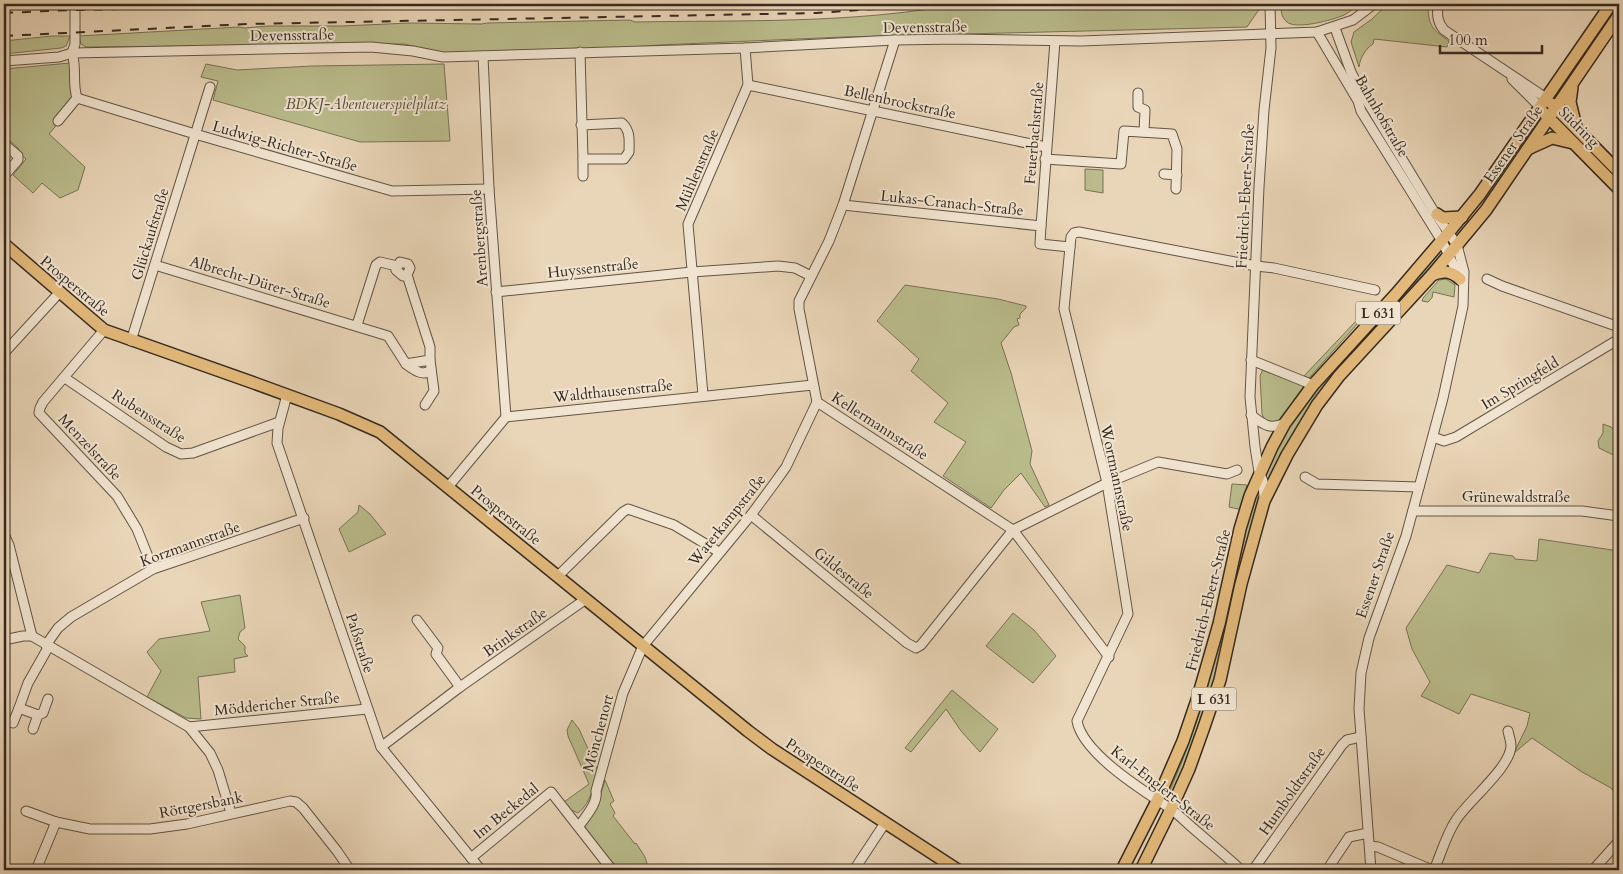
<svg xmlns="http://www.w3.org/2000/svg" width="1623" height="874" font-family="Cardo,serif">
	<rect width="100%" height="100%" fill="#e9d5b7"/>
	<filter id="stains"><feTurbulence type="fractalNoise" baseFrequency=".004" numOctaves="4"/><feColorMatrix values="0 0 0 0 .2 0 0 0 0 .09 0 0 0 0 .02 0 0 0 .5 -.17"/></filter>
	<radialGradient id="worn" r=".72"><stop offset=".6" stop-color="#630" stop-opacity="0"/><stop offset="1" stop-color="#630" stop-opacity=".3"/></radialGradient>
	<g fill="#babc8c" stroke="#787356">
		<path d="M959,4H1260V8L1247,27L843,37L659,45L578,51L443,53L404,44L86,47L81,44L79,36L239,27L244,28L268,26H342L410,23L481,24L487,23L630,20L635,22C743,20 852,24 959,4Z"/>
		<path d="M1281,4H1360C1355,7 1350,12 1344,15C1333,20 1296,30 1287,22C1281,17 1281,11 1281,4Z"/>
		<path d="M1388,4H1428C1428,26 1432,29 1449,41L1447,47L1374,39L1373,44C1366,48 1360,58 1359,67L1351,42L1354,32L1372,19Z"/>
		<polygon points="52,36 70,36 66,46 61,48 4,54 4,41"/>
		<polygon points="70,63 74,96 59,122 49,134 85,167 78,190 60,198 42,183 33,193 13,175 26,159 17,151 19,149 4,135 4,69"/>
		<polygon points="206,64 237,70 312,66 444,64 450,141 360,142 213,100 218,81 201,77"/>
		<polygon points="1085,169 1103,170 1103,193 1085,190"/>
		<path d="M1439,253L1441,255L1438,258L1351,353L1328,382L1269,483L1266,482C1264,436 1356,345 1387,310C1402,293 1422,266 1439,253Z"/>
		<polygon points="1446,279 1455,285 1454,297 1433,292 1432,298 1428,302 1422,301 1423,298 1439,280"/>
		<polygon points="905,285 998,299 1026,306 1026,308 1020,314 1020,318 1017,319 1019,325 1014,327 1001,343 1011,373 1032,451 1030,464 1049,505 1045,507 1021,473 1004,490 991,508 943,476 966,442 934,422 948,403 911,371 919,359 877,321"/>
		<polygon points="1373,303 1375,304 1309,378 1304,376"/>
		<polygon points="1263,369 1304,386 1304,389 1283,419 1273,424 1265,420 1262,414 1260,376"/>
		<polygon points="1603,424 1611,427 1619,434 1618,455 1611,454 1599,448 1598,441 1603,433"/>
		<polygon points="1232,484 1247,485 1240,508 1238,509 1229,507"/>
		<path d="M1260,486L1259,498L1241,562L1226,642L1194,746L1171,796L1168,797L1169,792C1210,702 1228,604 1250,508Z"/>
		<polygon points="359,505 370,514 386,534 349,552 339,529 358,512"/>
		<polygon points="1539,539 1619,551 1619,798 1611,788 1582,772 1532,738 1514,753 1527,726 1530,713 1471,694 1459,714 1421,696 1430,682 1412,649 1406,628 1447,565 1479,573 1490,553 1513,556 1515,559 1537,561"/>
		<polygon points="240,595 245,628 240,632 238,639 245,646 245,653 248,656 234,659 235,672 198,677 201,719 186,718 147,697 161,671 147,652 159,639 210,631 201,602"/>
		<polygon points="1013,613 1034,630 1056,656 1033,683 986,646"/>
		<polygon points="952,690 998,729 980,752 961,731 946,709 911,752 905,748"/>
		<path d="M572,720L579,729L598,771C594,784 590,805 578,813L571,810L564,802L589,784L568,736L567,730Z"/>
		<polygon points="605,780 614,801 610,804 615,813 613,816 635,844 636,843 645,857 649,870 619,870 586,831 584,826 599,800"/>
	</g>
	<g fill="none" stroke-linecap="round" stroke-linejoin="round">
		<g stroke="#625546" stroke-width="11">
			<g id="minor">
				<path d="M1438,4C1437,14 1437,22 1444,30L1546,98"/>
				<polyline points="1335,28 1351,72 1359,88 1433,210 1457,245 1464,272 1463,306 1443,398 1406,536 1369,638 1361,673 1359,709 1371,870"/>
				<polyline points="1317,32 1358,101 1361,111 1442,241 1461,281"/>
				<polyline points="895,40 843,205 829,241 799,301 799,309 817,402 1013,530 1109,657"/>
				<path d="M580,52L583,159H624L629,152C629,142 631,131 622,123L581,125"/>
				<polyline points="72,53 75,44 75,4"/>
				<path d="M72,53C77,68 72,83 77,98"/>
				<polyline points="483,56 489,189 506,417"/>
				<polyline points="4,61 59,57 72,53 371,47 413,51 443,57 745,48 895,40 956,39 1081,41 1317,32 1353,20 1374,4"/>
				<polyline points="1512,79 1540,107"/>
				<polyline points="748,85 1046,147"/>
				<polyline points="1138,93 1138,107 1145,110 1144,132"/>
				<polyline points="77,98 195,134 392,191 489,189"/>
				<polyline points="58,121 77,98"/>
				<polyline points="4,144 18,156 18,160 4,176"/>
				<polyline points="583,159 583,176"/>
				<polyline points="1045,159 1121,164 1124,131 1172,134 1177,149 1176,189"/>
				<polyline points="1164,174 1177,175"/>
				<polyline points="843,205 1041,226 1040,244 1070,247"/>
				<polyline points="1041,226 1055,41"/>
				<polyline points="155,265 388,336 406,364 430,360 430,347 407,275 410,268 408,264 400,262 396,270 403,276 407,275"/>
				<polyline points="1487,279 1502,286 1619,327"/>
				<polyline points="496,292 692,272 778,266 795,268 811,276"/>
				<polyline points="357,325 376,265 380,262 397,266"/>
				<polyline points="104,330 43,402 40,408 39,413 117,496 137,529 153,569"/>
				<polyline points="131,341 210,87"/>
				<polyline points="4,353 59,293"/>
				<polyline points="1251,360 1313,385"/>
				<path d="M406,364C414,370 423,377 431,370"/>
				<polyline points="65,378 166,447 181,454 193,453 279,422"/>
				<polyline points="287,395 278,428 277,443 381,747 481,870"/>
				<polyline points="703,395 688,224 748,85 745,48"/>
				<polyline points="425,405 434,391 430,360"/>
				<path d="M1251,415C1264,425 1270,430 1285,423"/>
				<polyline points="1433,437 1444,441 1456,437 1619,339"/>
				<polyline points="1305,477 1317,484 1419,487"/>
				<polyline points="448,487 506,417 813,385"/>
				<polyline points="1264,498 1263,481 1259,472 1255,447 1250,397 1259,187 1264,110 1271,48 1270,4"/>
				<polyline points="1413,511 1582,511 1619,516"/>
				<polyline points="751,515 907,643 916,648 921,645 1013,530 1107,483 1158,462 1227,474 1237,470"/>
				<polyline points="4,534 9,545 32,636"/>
				<polyline points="558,576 623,512 628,509 674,525 719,552"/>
				<polyline points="417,620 438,648 436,654 460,687"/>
				<polyline points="4,640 23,636 32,636 189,727 367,709"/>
				<polyline points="46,645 58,628 71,617 153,569 304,518"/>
				<polyline points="38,715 19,708 28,683 49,646"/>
				<polyline points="13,723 19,708"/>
				<polyline points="189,727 210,753 218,770 231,813"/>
				<polyline points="33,729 38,715 43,713 48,699"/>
				<polyline points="381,747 460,687 586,599"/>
				<polyline points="26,811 56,822 90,829 150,829 187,824 290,801 296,802 303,808 337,851 350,870"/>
				<path d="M579,826C586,816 598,803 596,791L623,693L643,646L751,515L776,481L786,467L817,402"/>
				<polyline points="1370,846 1378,847 1432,870"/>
				<polyline points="471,858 551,792 612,870"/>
				<polyline points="36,870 56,822"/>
				<polyline points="854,870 885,823"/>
				<path d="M1241,870C1226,856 1210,843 1194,829C1187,823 1179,815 1171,809C1144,791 1083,754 1077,721L1128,614L1107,483L1064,309L1071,237L1074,233L1079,232L1256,266L1274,268L1375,290"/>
				<polyline points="1253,870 1342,745 1347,740 1361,737"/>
				<polyline points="1327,870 1349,837 1368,833"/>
				<path d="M1434,870C1441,854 1446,835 1456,820C1468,801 1510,768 1511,746C1511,741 1509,736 1508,731"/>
				<polyline points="1593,870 1619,841"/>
			</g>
		</g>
		<g stroke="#352a20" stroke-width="14">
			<g id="major">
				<polyline points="1572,87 1570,102 1576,127"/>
				<polyline points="1552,104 1619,172"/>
				<polyline points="1544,113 1619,189"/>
				<polyline points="1530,148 1552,138 1573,143"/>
				<polyline points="1437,214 1443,218 1462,217"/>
				<polyline points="4,244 104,330 254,383 339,414 380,432 748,731 772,749 958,870"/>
				<path d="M1432,275C1443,270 1451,271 1460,279"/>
				<polyline points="1122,870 1157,801 1183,741 1198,697 1219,624 1240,529 1250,496 1272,447 1285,423 1313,385 1396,294 1449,232 1480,194 1611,4"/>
				<polyline points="1141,870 1171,809 1189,769 1204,727 1220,680 1241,584 1264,501 1287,455 1317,405 1339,376 1432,275 1486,210 1619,15"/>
			</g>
		</g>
		<use href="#minor" stroke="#f1e4d0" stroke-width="9"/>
		<use href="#major" stroke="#e4ba7c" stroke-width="11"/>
		<g stroke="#352a20" stroke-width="2" stroke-dasharray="9 9" stroke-linecap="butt">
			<polyline points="4,13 70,10 409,4"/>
			<polyline points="4,36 247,24 816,13 904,7 926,4"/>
		</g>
	</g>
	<g text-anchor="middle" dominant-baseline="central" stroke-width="4" stroke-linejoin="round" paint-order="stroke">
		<g fill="#f1e4d0" stroke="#6d6255" stroke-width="1">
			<rect x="1355.5" y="301.5" width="45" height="23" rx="4"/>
			<rect x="1191.5" y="687.5" width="45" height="23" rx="4"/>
		</g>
		<g font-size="14" font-weight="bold" fill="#352a20">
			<text x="1378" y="313">L 631</text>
			<text x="1214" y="699">L 631</text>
		</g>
		<g font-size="15" fill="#352a20" stroke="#f1e4d0">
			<text transform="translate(925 27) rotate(-1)">Devensstraße</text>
			<text transform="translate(292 35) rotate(-1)">Devensstraße</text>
			<text transform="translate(900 102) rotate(12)">Bellenbrockstraße</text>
			<text transform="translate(1382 116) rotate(60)">Bahnhofstraße</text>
			<text transform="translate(1579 127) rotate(45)">Südring</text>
			<text transform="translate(1034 133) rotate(-85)">Feuerbachstraße</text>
			<text transform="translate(1513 144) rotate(-55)">Essener Straße</text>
			<text transform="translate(285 146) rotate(16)">Ludwig-Richter-Straße</text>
			<text transform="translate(697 170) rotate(-67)">Mühlenstraße</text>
			<text transform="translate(1245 196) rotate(-87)">Friedrich-Ebert-Straße</text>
			<text transform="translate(952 203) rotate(6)">Lukas-Cranach-Straße</text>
			<text transform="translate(150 234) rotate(-73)">Glückaufstraße</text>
			<text transform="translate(479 238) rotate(-94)">Arenbergstraße</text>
			<text transform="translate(593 268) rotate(-6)">Huyssenstraße</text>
			<text transform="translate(260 282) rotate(17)">Albrecht-Dürer-Straße</text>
			<text transform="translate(75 286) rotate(40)">Prosperstraße</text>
			<text transform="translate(1520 383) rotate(-31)">Im Springfeld</text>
			<text transform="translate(613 391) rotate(-6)">Waldthausenstraße</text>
			<text transform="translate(149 416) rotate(33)">Rubensstraße</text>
			<text transform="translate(880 426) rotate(33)">Kellermannstraße</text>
			<text transform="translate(90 447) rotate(47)">Menzelstraße</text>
			<text transform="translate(1117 478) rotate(78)">Wortmannstraße</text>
			<text x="1516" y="497">Grünewaldstraße</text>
			<text transform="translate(506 515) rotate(39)">Prosperstraße</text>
			<text transform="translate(727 520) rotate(-51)">Waterkampstraße</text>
			<text transform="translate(190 544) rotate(-20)">Korzmannstraße</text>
			<text transform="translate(844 573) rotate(39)">Gildestraße</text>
			<text transform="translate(1375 575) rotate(-71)">Essener Straße</text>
			<text transform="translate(1208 600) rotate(-76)">Friedrich-Ebert-Straße</text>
			<text transform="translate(515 632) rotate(-35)">Brinkstraße</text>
			<text transform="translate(360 643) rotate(72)">Paßstraße</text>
			<text transform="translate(277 704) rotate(-6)">Möddericher Straße</text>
			<text transform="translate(598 733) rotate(-75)">Mönchenort</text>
			<text transform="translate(823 765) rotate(33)">Prosperstraße</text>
			<text transform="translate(1163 788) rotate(38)">Karl-Englert-Straße</text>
			<text transform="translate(1292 791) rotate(-55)">Humboldtstraße</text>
			<text transform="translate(201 805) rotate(-11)">Röttgersbank</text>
			<text transform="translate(506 811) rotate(-39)">Im Beckedal</text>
		</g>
		<g font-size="15" font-style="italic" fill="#564e3b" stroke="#f1e4d0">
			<text x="366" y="104">BDKJ-Abenteuerspielplatz</text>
		</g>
	</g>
	<rect width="1623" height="874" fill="none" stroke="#e9d5b7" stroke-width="20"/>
	<rect x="5" y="5" width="1613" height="864" fill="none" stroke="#352a20" stroke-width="2.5"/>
	<rect x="10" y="10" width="1603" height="854" fill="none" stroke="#352a20"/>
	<path d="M1440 45v8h102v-8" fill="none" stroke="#352a20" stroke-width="2.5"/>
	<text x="1448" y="45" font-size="15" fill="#352a20" stroke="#f1e4d0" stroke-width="4" paint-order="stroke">100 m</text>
	<rect width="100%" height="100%" filter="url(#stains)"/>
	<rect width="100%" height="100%" fill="url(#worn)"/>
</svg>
